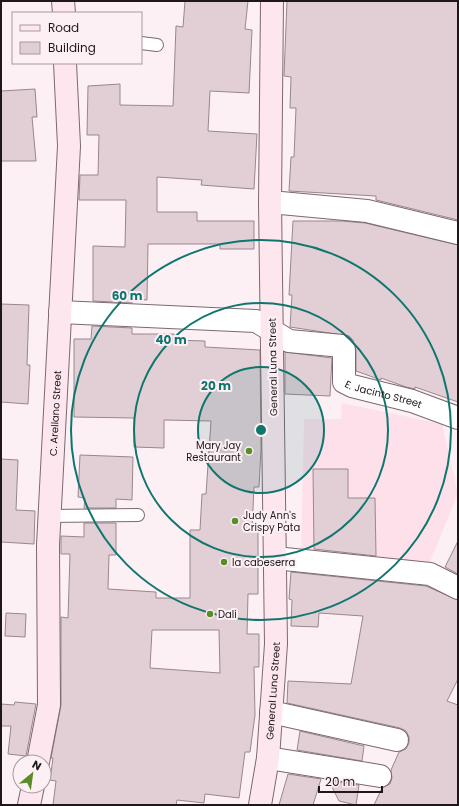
<svg xmlns="http://www.w3.org/2000/svg" width="459" height="806" font-family="Poppins,sans-serif">
	<rect width="100%" height="100%" fill="#fdf0f5"/>
	<polygon fill="#fde0ea" points="342,403 442,424 458,494 427,569 301,558 304,419 341,419"/>
	<g fill="#e2ced5" stroke="#9a878e" fill-rule="evenodd">
		<polygon points="185,1 248,1 245,29 252,30 249,93 210,91 208,131 257,134 254,189 201,185 202,180 157,177 157,212 197,212 197,221 254,221 254,249 220,249 220,244 148,244 147,300 132,299 132,303 93,301 93,246 125,247 126,200 79,200 80,175 98,175 99,135 87,135 88,86 120,84 120,105 173,106 176,26 183,27"/>
		<polygon points="287,1 458,1 458,220 376,200 376,196 289,191 291,157 294,157 296,108 290,108 291,77 284,76"/>
		<polygon points="35,89 37,117 32,117 36,161 1,161 1,91"/>
		<polygon points="293,221 342,221 365,223 458,245 458,402 415,387 415,389 406,387 381,378 381,380 356,371 356,350 353,340 349,336 290,327 292,295 289,295"/>
		<polygon points="1,304 29,305 27,365 30,365 28,404 1,402"/>
		<path d="M92,326L132,328V334H174V340L205,341V347L260,350L261,449L259,487H254L252,530H258V594H248L247,634H259V667H254L255,715L250,752H245L239,798L205,794L204,803L177,800L176,805H53L56,781L50,780L53,758H51L61,705V617L68,618L70,554H61V536L84,537V523H116V555H109L108,589L156,592V598H190V530H200L202,494H206L211,421L164,420V448L134,447V418L74,417V339H91ZM152,630H219L220,673L150,668Z"/>
		<polygon points="285,352 332,358 330,396 285,394"/>
		<polygon points="80,455 133,457 132,500 116,499 116,508 84,508 85,498 78,497"/>
		<polygon points="1,459 18,460 16,510 35,511 34,544 1,542"/>
		<polygon points="313,469 348,469 348,498 375,498 376,556 314,549"/>
		<polygon points="458,541 458,574 445,567"/>
		<polygon points="291,572 426,586 458,600 458,679 447,701 458,705 458,805 374,805 382,788 390,784 392,778 391,770 399,752 406,749 409,743 409,737 406,731 400,728 287,703 288,681 351,684 363,616 319,613 318,627 291,626 292,600 289,599"/>
		<polygon points="6,613 26,614 25,637 5,636"/>
		<polygon points="15,702 36,704 26,756 8,754 11,726 1,726 1,704 14,705"/>
		<polygon points="300,731 364,746 362,761 297,750"/>
		<polygon points="288,774 321,779 313,805 279,805"/>
		<polygon points="329,781 359,785 356,805 339,801"/>
	</g>
	<g fill="none" stroke-linecap="round" stroke-linejoin="round">
		<g stroke="#7b696f" stroke-width="14">
			<g id="service">
				<polyline points="141,43 157,45"/>
				<polyline points="49,516 138,515"/>
			</g>
		</g>
		<g stroke="#7b696f" stroke-width="24">
			<g id="minor">
				<polyline points="270,202 367,211 458,233"/>
				<path id="s1" d="M60,312L256,321L289,341L342,346L344,350V382L352,386L412,401L458,418"/>
				<polyline points="275,558 430,574 458,588"/>
				<polyline points="271,712 397,740"/>
				<polyline points="268,758 380,776"/>
			</g>
		</g>
		<g stroke="#7b696f" stroke-width="24">
			<g id="secondary">
				<polyline points="63,1 64,13"/>
				<path id="s2" d="M38,762L49,705L48,545L69,146L65,63"/>
				<polyline points="29,805 33,786"/>
				<path id="s3" d="M260,805L268,758L276,644L270,202L272,1"/>
			</g>
		</g>
		<use href="#service" stroke="#fff" stroke-width="12"/>
		<use href="#minor" stroke="#fff" stroke-width="22"/>
		<use href="#secondary" stroke="#fee6ef" stroke-width="22"/>
	</g>
	<circle cx="261" cy="430" r="63" fill="#0f766e" fill-opacity=".12"/>
	<g fill="none" stroke="#0f766e" stroke-width="2">
		<circle cx="261" cy="430" r="63"/>
		<circle cx="261" cy="430" r="127"/>
		<circle cx="261" cy="430" r="190"/>
	</g>
	<g fill="#598d27" stroke="#fdf0f5" stroke-width="1.5">
		<circle cx="249" cy="451" r="4"/>
		<circle cx="235" cy="521" r="4"/>
		<circle cx="224" cy="562" r="4"/>
		<circle cx="210" cy="614" r="4"/>
	</g>
	<g text-anchor="middle" dominant-baseline="central" stroke-width="4" stroke-linejoin="round" paint-order="stroke">
		<g font-size="10" fill="#1f181b" stroke="#fdf0f5">
			<text transform="translate(273 367) rotate(-91)">General Luna Street</text>
			<text stroke="none"><textPath href="#s1" startOffset="366">E. Jacinto Street</textPath></text>
			<text stroke="none"><textPath href="#s2" startOffset="350">C. Arellano Street</textPath></text>
			<text stroke="none"><textPath href="#s3" startOffset="115">General Luna Street</textPath></text>
		</g>
		<g font-size="10" fill="#1f181b" stroke="#fdf0f5" text-anchor="start">
			<text x="241" y="445" text-anchor="end">Mary Jay<tspan x="241" dy="12">Restaurant</tspan></text>
			<text x="243" y="515">Judy Ann's<tspan x="243" dy="12">Crispy Pata</tspan></text>
			<text x="232" y="562">la cabeserra</text>
			<text x="218" y="614">Dali</text>
		</g>
	</g>
	<circle cx="261" cy="430" r="6" fill="#0f766e" stroke="#fdf0f5" stroke-width="2"/>
	<g font-size="12" text-anchor="middle" font-weight="bold" fill="#0f766e" stroke="#fdf0f5" stroke-width="4" stroke-linejoin="round" paint-order="stroke">
		<text x="127" y="300">60 m</text>
		<text x="171" y="344">40 m</text>
		<text x="216" y="390">20 m</text>
	</g>
	<rect width="459" height="806" fill="none" stroke="#1f181b" stroke-width="4"/>
	<rect x="12" y="12" width="130" height="52" fill="#fdf0f5" stroke="#a49a9e"/>
	<rect x="20" y="25" width="20" height="6" fill="#fee6ef" stroke="#a49a9e"/>
	<text x="48" y="32" font-size="12" fill="#1f181b">Road</text>
	<rect x="20" y="42" width="20" height="12" fill="#e2ced5" stroke="#a49a9e"/>
	<text x="48" y="52" font-size="12" fill="#1f181b">Building</text>
	<g transform="translate(32 774) rotate(29)"><circle r="19" fill="#fdf0f5" stroke="#a49a9e"/>
	<path d="M0-3L7 15L0 10L-7 15Z" fill="#598d27"/>
	<text y="-6" font-size="11" font-weight="bold" text-anchor="middle" fill="#1f181b">N</text>
	</g>
	<path d="M319 786v6h63v-6" fill="none" stroke="#1f181b" stroke-width="2"/>
	<text x="325" y="786" font-size="12" fill="#1f181b" stroke="#fdf0f5" stroke-width="3" paint-order="stroke">20 m</text>
</svg>
